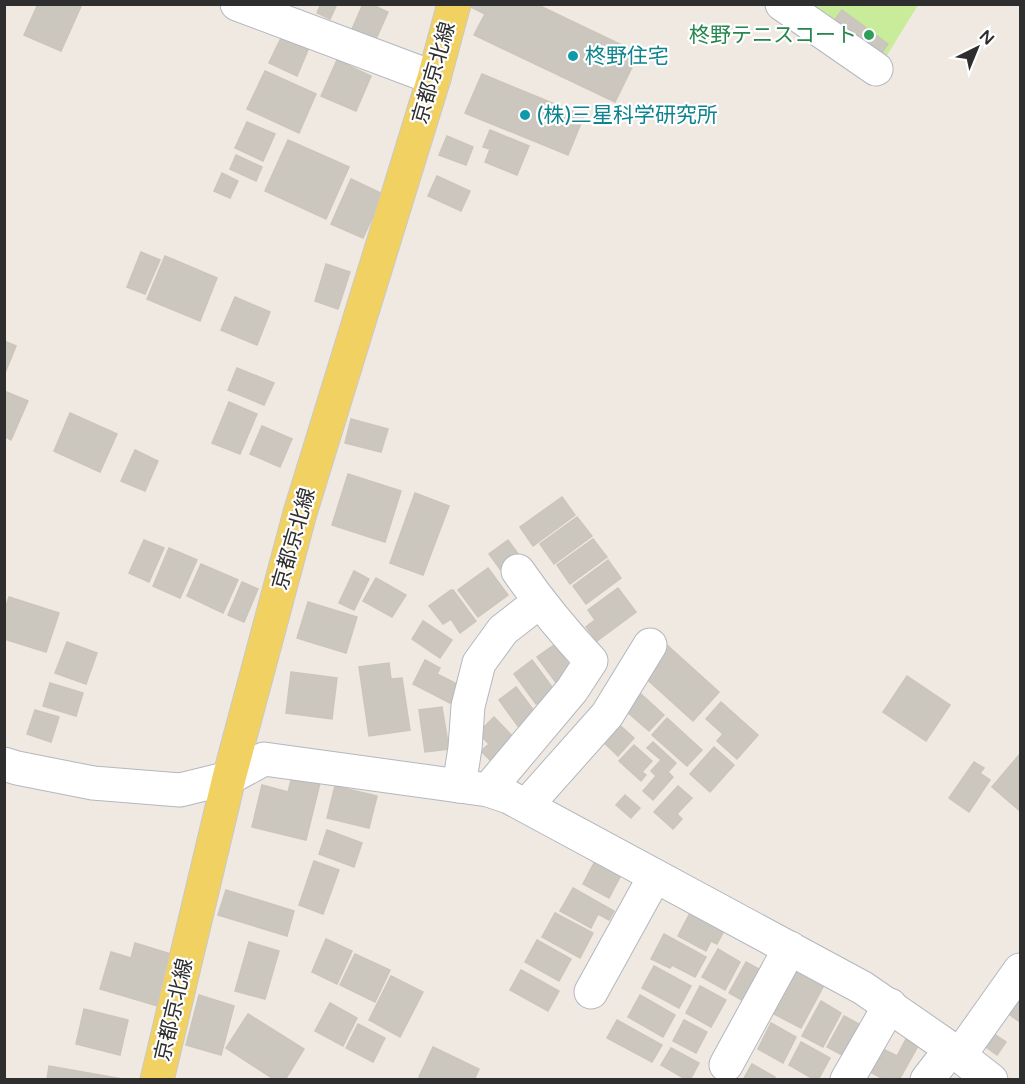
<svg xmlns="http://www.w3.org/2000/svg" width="1025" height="1084" font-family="'Varela Round','Noto Sans JP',sans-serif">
	<rect width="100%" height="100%" fill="#efe9e1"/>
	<polygon fill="#c9ec9a" points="797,5 918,5 881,65"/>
	<g fill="#cbc7bf" stroke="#cbc5ba" stroke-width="1.5">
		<polygon points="38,4 82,4 61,51 24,35"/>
		<polygon points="321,4 337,4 330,19 317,13"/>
		<polygon points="363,4 371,4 388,12 376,39 352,29"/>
		<polygon points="472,4 536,4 622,45 618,52 635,61 615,102 474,35 485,14 471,7"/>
		<polygon points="842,10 888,44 877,60 830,26"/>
		<polygon points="281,38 308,50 297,76 269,63"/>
		<polygon points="337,60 371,76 356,111 321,96"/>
		<polygon points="265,71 316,94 299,133 247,109"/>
		<polygon points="482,74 584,116 568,155 465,113"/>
		<polygon points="247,122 275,134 263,161 235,148"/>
		<polygon points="490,130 529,146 517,175 485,162 490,149 483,147"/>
		<polygon points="447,136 473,147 466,165 439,155"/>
		<polygon points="288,140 349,167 326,219 265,191"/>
		<polygon points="236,155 262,167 256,181 230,169"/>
		<polygon points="222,173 238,181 230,198 214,191"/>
		<polygon points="437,176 470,191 461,211 428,196"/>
		<polygon points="351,179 383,194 363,238 331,224"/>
		<polygon points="141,252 160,260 145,294 127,287"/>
		<polygon points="165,256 217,278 200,321 147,299"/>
		<polygon points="326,264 350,272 338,309 315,301"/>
		<polygon points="235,297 270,312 257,345 221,330"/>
		<polygon points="4,341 16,346 5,373 4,373"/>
		<polygon points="237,368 274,383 264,405 228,390"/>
		<polygon points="4,391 28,401 11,440 4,436"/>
		<polygon points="229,402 257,414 240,454 212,443"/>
		<polygon points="70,413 117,434 100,472 54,451"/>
		<polygon points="351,419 388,429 381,452 345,443"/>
		<polygon points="262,426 292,439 280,467 250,454"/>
		<polygon points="135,450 158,461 145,491 121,481"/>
		<polygon points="348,474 401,491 385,542 332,525"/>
		<polygon points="415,493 449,506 423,575 390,563"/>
		<polygon points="562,497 575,515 533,546 520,527"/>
		<polygon points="577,517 592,536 554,564 540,544"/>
		<polygon points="593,539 607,557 570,584 557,565"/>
		<polygon points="144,540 164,548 149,582 129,573"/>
		<polygon points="508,540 524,562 505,576 489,554"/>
		<polygon points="169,548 197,560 180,598 153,586"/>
		<polygon points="608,560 621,578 586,604 573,586"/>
		<polygon points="201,564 238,580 223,613 187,596"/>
		<polygon points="488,568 508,595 478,617 458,590"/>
		<polygon points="354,571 369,579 354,610 339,603"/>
		<polygon points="376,578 406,595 392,617 363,601"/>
		<polygon points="242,582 258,589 244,622 228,615"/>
		<polygon points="618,588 636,612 597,641 586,627 595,620 588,610"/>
		<polygon points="451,590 453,590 476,621 460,633 451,619 443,624 429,606"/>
		<polygon points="9,597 59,613 46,652 4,639 4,612"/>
		<polygon points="308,602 357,617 346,653 297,638"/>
		<polygon points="423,621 452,640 440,658 412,639"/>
		<polygon points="67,642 97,653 86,684 55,673"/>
		<polygon points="554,645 574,671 557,684 537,657"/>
		<polygon points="667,645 719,692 693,721 641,674"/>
		<polygon points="425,660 440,668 437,674 459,685 450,703 413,684"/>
		<polygon points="532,660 555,691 536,704 514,674"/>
		<polygon points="389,663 391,679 402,678 410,730 369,736 359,667"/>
		<polygon points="291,672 337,678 332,719 286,713"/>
		<polygon points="907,676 950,705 926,741 883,712"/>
		<polygon points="50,683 83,693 76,716 43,706"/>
		<polygon points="516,687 538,716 520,729 499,700"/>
		<polygon points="641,694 664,715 649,731 626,711"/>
		<polygon points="721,702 758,735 737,759 717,741 723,734 706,719"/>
		<polygon points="442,707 449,749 425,752 419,710"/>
		<polygon points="35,710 59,717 51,742 27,734"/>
		<polygon points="494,717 519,743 496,766 481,751 489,744 478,733"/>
		<polygon points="667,718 702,750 687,766 652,735"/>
		<polygon points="614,720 634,738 618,756 599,738"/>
		<polygon points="653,742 676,763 668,772 673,777 653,800 643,791 656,776 651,771 661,760 647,748"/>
		<polygon points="634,745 652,761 642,772 646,775 641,781 619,761"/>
		<polygon points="714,747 734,765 710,792 690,774"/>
		<polygon points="1019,755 1020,756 1020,811 992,787"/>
		<polygon points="974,762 984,768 980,773 990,780 969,812 949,798"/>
		<polygon points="292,777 320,783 306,840 252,827 262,785 288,792"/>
		<polygon points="335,786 377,796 369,828 327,818"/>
		<polygon points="678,786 692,798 677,814 682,819 673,829 654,812"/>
		<polygon points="625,795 640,808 631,818 616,805"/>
		<polygon points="327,830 362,843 354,867 319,854"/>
		<polygon points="314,861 339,870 323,914 299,905"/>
		<polygon points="595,861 621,875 609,898 583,884"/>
		<polygon points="573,888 614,911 609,920 598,914 591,928 560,911"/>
		<polygon points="226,890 294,911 287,936 218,915"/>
		<polygon points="691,911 725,929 717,944 711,941 706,951 678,936"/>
		<polygon points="555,913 593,933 580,958 542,937"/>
		<polygon points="664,934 706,957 695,977 672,965 670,968 651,959"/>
		<polygon points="326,939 352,951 337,984 312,972"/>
		<polygon points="537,940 571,959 559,981 525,962"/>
		<polygon points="249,942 279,951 265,999 235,991"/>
		<polygon points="135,943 174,955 158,1006 100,989 111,952 131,958"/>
		<polygon points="718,949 740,962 725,990 702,977"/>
		<polygon points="355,954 390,970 375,1002 340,985"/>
		<polygon points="746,962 766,973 749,1004 729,993"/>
		<polygon points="654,966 691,986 679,1008 642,988"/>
		<polygon points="521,970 559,991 548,1011 510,990"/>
		<polygon points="795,972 823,987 801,1028 772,1013"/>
		<polygon points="391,976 423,992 400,1037 369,1020"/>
		<polygon points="700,986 726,1000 711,1027 686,1013"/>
		<polygon points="1020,992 1020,1022 1006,1012"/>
		<polygon points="199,995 234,1006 221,1055 186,1045"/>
		<polygon points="640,995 675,1015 663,1037 628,1017"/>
		<polygon points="821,1001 841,1013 823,1047 802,1036"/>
		<polygon points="330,1003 357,1018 343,1046 315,1031"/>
		<polygon points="84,1009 128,1020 120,1055 76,1044"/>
		<polygon points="248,1014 304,1049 285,1080 275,1080 226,1048"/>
		<polygon points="844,1016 863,1026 846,1057 827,1047"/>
		<polygon points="617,1020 662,1045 652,1062 607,1038"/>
		<polygon points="684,1020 707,1032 696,1053 673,1041"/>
		<polygon points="771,1023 796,1037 783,1063 758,1049"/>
		<polygon points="358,1024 385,1038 373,1062 346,1048"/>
		<polygon points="988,1030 1006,1042 997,1055 979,1042"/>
		<polygon points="906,1039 918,1046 899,1080 885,1080 870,1072 883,1049 897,1056"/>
		<polygon points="801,1042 830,1058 818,1080 815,1080 789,1065"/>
		<polygon points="433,1047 479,1069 474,1080 425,1080 419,1077"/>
		<polygon points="671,1048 699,1063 690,1080 687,1080 661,1065"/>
		<polygon points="752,1064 775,1077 774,1080 743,1080"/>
		<polygon points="49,1066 128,1080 47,1080"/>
	</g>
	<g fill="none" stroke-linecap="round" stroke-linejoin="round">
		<g stroke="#b4b7c1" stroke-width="35">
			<g id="minor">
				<polyline points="237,4 434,78"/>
				<polyline points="782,4 876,69"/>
				<polyline points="4,764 17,768 93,783 180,790 229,778 264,759 488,790 509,797 863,988 951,1049 991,1080"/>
				<polyline points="459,786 465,748 468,706 479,663 503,630 539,602"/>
				<path d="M488,790L572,690L591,661C564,632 540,603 518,571"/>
				<polyline points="526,806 607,715 650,645"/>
				<polyline points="591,992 655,876"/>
				<polyline points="959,1056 1020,970"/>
				<polyline points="726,1065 790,948"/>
				<polyline points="847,1080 890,1005"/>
				<polyline points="927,1080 951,1049"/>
			</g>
		</g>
		<g stroke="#c9c9c9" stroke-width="35">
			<polyline id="major" points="157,1080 229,778 300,513 434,78 454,4"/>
		</g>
		<use href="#minor" stroke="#fff" stroke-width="33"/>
		<use href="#major" stroke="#f2d163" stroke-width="33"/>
	</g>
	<circle fill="#2e9e5b" stroke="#fff" stroke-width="2" cx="869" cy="35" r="6"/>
	<g fill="#0f9aa8" stroke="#fff" stroke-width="2">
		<circle cx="573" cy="56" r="6"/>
		<circle cx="525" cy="115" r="6"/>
	</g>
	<g text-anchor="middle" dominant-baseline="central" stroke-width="4.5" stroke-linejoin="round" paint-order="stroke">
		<g font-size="21" fill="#27864d" stroke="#fff" text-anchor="end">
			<text x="857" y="35">柊野テニスコート</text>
		</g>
		<g font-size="21" fill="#0d838f" stroke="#fff" text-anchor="start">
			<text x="585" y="56">柊野住宅</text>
			<text x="537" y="115">(株)三星科学研究所</text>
		</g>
		<g font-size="21" fill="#2e2e2e" stroke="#fff">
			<text transform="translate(434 73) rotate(-74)">京都京北線</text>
			<text transform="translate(294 539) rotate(-74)">京都京北線</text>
			<text transform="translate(174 1010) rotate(-77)">京都京北線</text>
		</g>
	</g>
	<rect width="1025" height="1084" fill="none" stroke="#2e2e2e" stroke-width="12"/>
	<g transform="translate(977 48) rotate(43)" stroke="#ffffff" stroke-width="4.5" paint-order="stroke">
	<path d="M0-4.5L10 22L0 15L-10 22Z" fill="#2e2e2e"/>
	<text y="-9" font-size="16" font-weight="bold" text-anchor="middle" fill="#2e2e2e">N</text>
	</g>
</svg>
